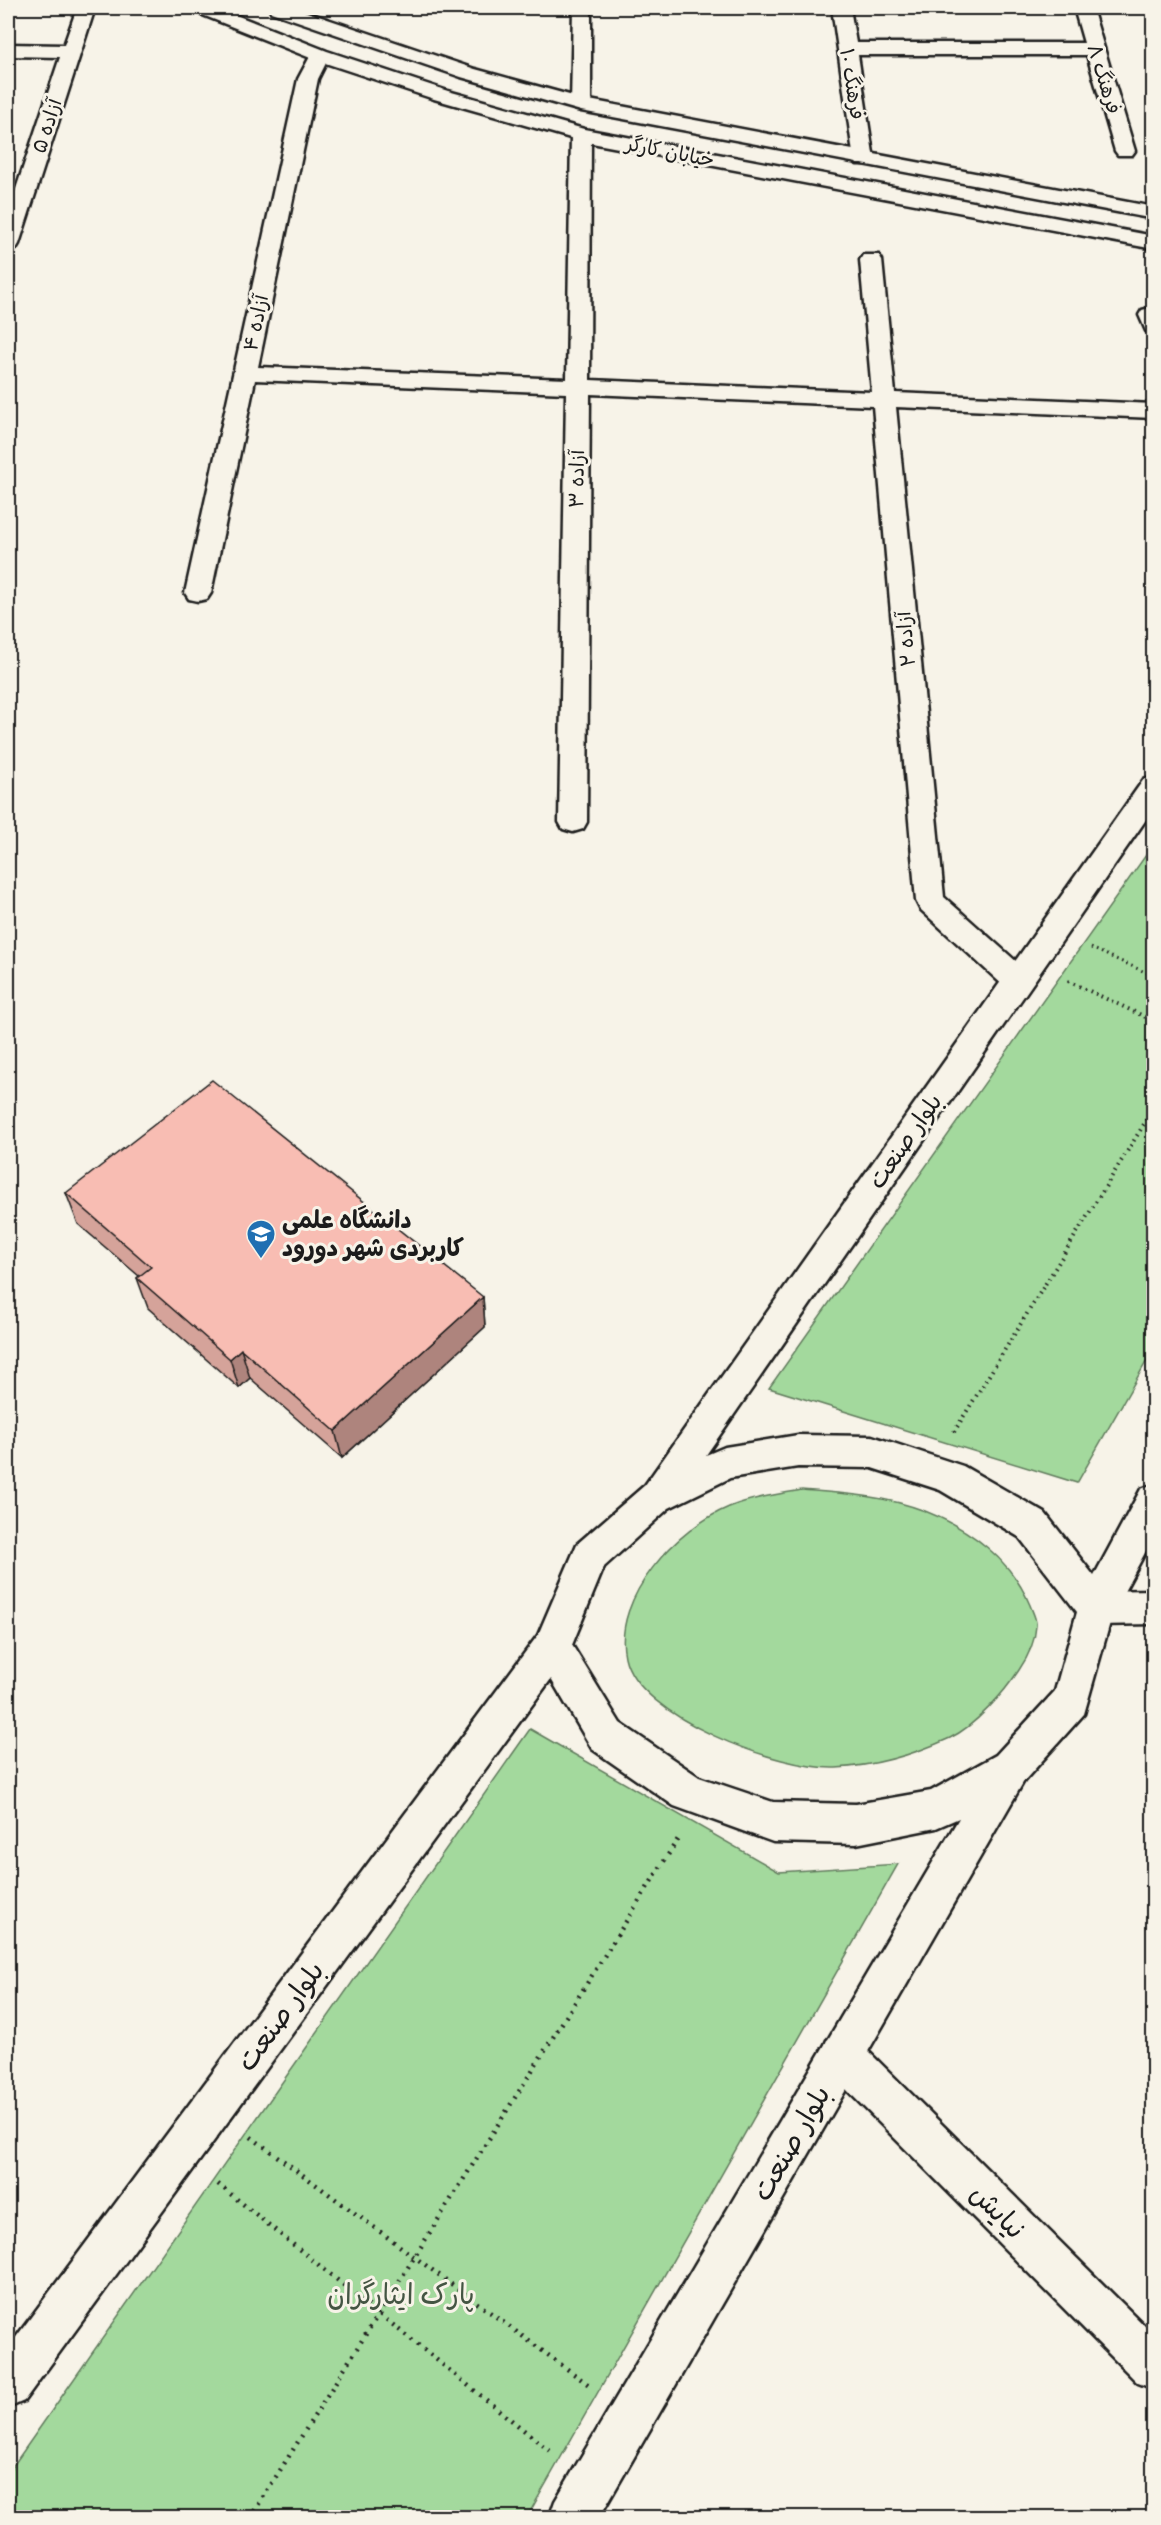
<svg xmlns="http://www.w3.org/2000/svg" width="1161" height="2525" font-family="Caveat,'Playpen Sans Arabic',sans-serif">
	<rect width="100%" height="100%" fill="#f7f3e8"/>
	<filter id="ink" filterUnits="userSpaceOnUse"><feTurbulence type="fractalNoise" baseFrequency=".0167" numOctaves="2"/><feDisplacementMap in="SourceGraphic" scale="12" xChannelSelector="R" yChannelSelector="G"/><feConvolveMatrix kernelMatrix="1 2 1 2 8 2 1 2 1" color-interpolation-filters="sRGB"/></filter>
	<g filter="url(#ink)">
		<g fill="#a3d99d" stroke="#607a5c" stroke-width="1.5">
			<polygon points="1153,845 1153,1350 1077,1483 769,1388"/>
			<path d="M802,1490C843,1493 887,1496 925,1511C970,1529 1011,1559 1030,1605C1032,1611 1037,1619 1036,1626C1035,1642 1028,1657 1019,1670C1004,1693 975,1726 950,1738C915,1754 874,1766 836,1768C781,1770 638,1718 625,1657C612,1597 678,1528 729,1507C752,1498 778,1494 802,1490Z"/>
			<polygon points="530,1729 779,1872 898,1864 527,2517 8,2517 8,2473"/>
		</g>
		<g fill="none" stroke-linecap="round" stroke-linejoin="round">
			<g stroke="#1c1c1c" stroke-width="5">
				<g id="minor">
					<polygon points="77,8 95,8 19,244 16,249 8,250 8,213 60,57 8,56 8,44 64,45"/>
					<polygon points="573,8 591,8 591,105 588,109 574,109 571,105"/>
					<polygon points="832,8 850,8 856,43 1084,43 1074,8 1092,8 1135,151 1132,155 1118,155 1115,151 1087,55 858,55 874,160 871,164 857,164 854,160"/>
					<polygon points="320,49 330,55 318,79 258,367 567,379 571,135 574,131 588,131 591,135 590,380 872,392 860,260 863,255 879,255 882,260 895,393 1154,404 1154,418 896,407 944,897 1028,972 1032,980 1028,988 1017,991 1006,988 920,909 916,901 873,406 590,394 587,822 583,829 573,832 563,829 559,822 566,393 255,380 211,593 207,599 198,601 189,599 185,593 298,79 313,51"/>
					<polygon points="1150,308 1154,309 1154,333 1146,331 1139,315 1142,310"/>
					<polygon points="842,2034 857,2040 1154,2335 1154,2389 1138,2383 827,2070 821,2055 827,2040"/>
				</g>
			</g>
			<g stroke="#1c1c1c" stroke-width="5">
				<polygon id="tertiary" points="1154,1590 1154,1624 1096,1625 1083,1620 1078,1608 1083,1596 1096,1591"/>
			</g>
			<g stroke="#1c1c1c" stroke-width="5">
				<g id="secondary">
					<polygon points="193,8 218,8 327,51 448,91 584,129 1154,236 1154,249 581,141 434,99 313,59 195,12"/>
					<polygon points="269,8 295,8 475,69 584,99 1154,207 1154,219 581,111 461,77 271,12"/>
					<path d="M1154,776V808L706,1455L725,1447L798,1435L872,1436L963,1466L1045,1513L1094,1576L1141,1489L1154,1484V1536L1113,1612L1084,1714L1024,1781L599,2518H549L555,2501L959,1818L936,1828L856,1844L773,1842L674,1806L592,1749L551,1679L24,2401L8,2408V2348L538,1635L577,1544L645,1485L1144,779ZM798,1467L872,1468L940,1490L1019,1537L1077,1612L1055,1691L996,1755L931,1791L856,1804L773,1802L699,1777L620,1723L572,1645L604,1567L669,1508L730,1478Z"/>
				</g>
			</g>
			<polyline stroke="#1c1c1c" stroke-width="3" stroke-dasharray="1.5 4" stroke-linecap="butt" points="1091,948 1154,976"/>
			<g stroke="#1c1c1c" stroke-width="4" stroke-dasharray="1.5 4.5" stroke-linecap="butt">
				<polyline points="1068,981 1154,1021"/>
				<polyline points="954,1432 1154,1108"/>
			</g>
			<g stroke="#1c1c1c" stroke-width="4.5" stroke-dasharray="2 6" stroke-linecap="butt">
				<polyline points="251,2137 589,2385"/>
				<polyline points="218,2184 551,2452"/>
				<polyline points="250,2518 678,1839"/>
			</g>
			<use href="#minor" fill="#f7f3e8" fill-rule="evenodd"/>
			<use href="#tertiary" fill="#f7f3e8" fill-rule="evenodd"/>
			<use href="#secondary" fill="#f7f3e8" fill-rule="evenodd"/>
		</g>
		<polygon fill="#d5a39a" stroke="#1c1c1c" stroke-width="1.5" points="66,1193 483,1297 485,1327 342,1458 250,1378 239,1388 148,1308 137,1278 139,1276 78,1224"/>
		<g fill="#ae847d" stroke="#1c1c1c" stroke-width="1.5">
			<polygon points="483,1297 485,1327 342,1458 335,1431"/>
			<polygon points="241,1349 250,1378 239,1388 230,1359"/>
		</g>
		<polygon fill="#f8bdb3" stroke="#1c1c1c" stroke-width="1.5" points="212,1080 483,1297 335,1431 241,1349 230,1359 137,1278 151,1267 66,1193"/>
	</g>
	<defs>
		<g id="university-pin" transform="scale(1.5)"><path d="M0 17L-7.5 6A9.5 9.5 0 1 1 7.5 6Z" fill="#1f6fb2" stroke="#f7f3e8"/><path d="M0-5L7-2L0 1L-7-2ZM-4 1L0 2.5L4 1V4Q0 6-4 4Z" fill="#fff"/></g>
	</defs>
	<g fill-rule="evenodd">
		<use href="#university-pin" x="261" y="1234"/>
	</g>
	<g text-anchor="middle" dominant-baseline="central" stroke-width="6" stroke-linejoin="round" paint-order="stroke">
		<g font-size="20" fill="#1c1c1c" stroke="#f7f3e8">
			<text transform="translate(1104 79) rotate(73)">فرهنگ ۸</text>
			<text transform="translate(852 84) rotate(81)">فرهنگ ۱۰</text>
			<text transform="translate(47 126) rotate(-72)">آزاده ۵</text>
			<text transform="translate(670 152) rotate(11)">خیابان کارگر</text>
			<text transform="translate(256 323) rotate(-78)">آزاده ۴</text>
			<text transform="translate(577 479) rotate(-89)">آزاده ۳</text>
			<text transform="translate(906 639) rotate(-95)">آزاده ۲</text>
		</g>
		<g font-size="24" fill="#1c1c1c" stroke="#f7f3e8">
			<text transform="translate(905 1141) rotate(-55)">بلوار صنعت</text>
		</g>
		<g font-size="24" font-weight="bold" fill="#1c1c1c" stroke="#f7f3e8" text-anchor="start">
			<text x="282" y="1220">دانشگاه علمی<tspan x="282" dy="28">کاربردی شهر دورود</tspan></text>
		</g>
		<g font-size="28" fill="#1c1c1c" stroke="#f7f3e8">
			<text transform="translate(280 2016) rotate(-54)">بلوار صنعت</text>
			<text transform="translate(791 2143) rotate(-60)">بلوار صنعت</text>
			<text transform="translate(998 2211) rotate(45)">نیایش</text>
		</g>
		<g font-size="28" fill="#445543" stroke="#f7f3e8">
			<text x="401" y="2294">پارک ایثارگران</text>
		</g>
	</g>
	<rect width="1161" height="2525" fill="none" stroke="#f7f3e8" stroke-width="30"/>
	<rect x="15" y="15" width="1131" height="2495" fill="none" stroke="#1c1c1c" stroke-width="2" filter="url(#ink)"/>
</svg>
